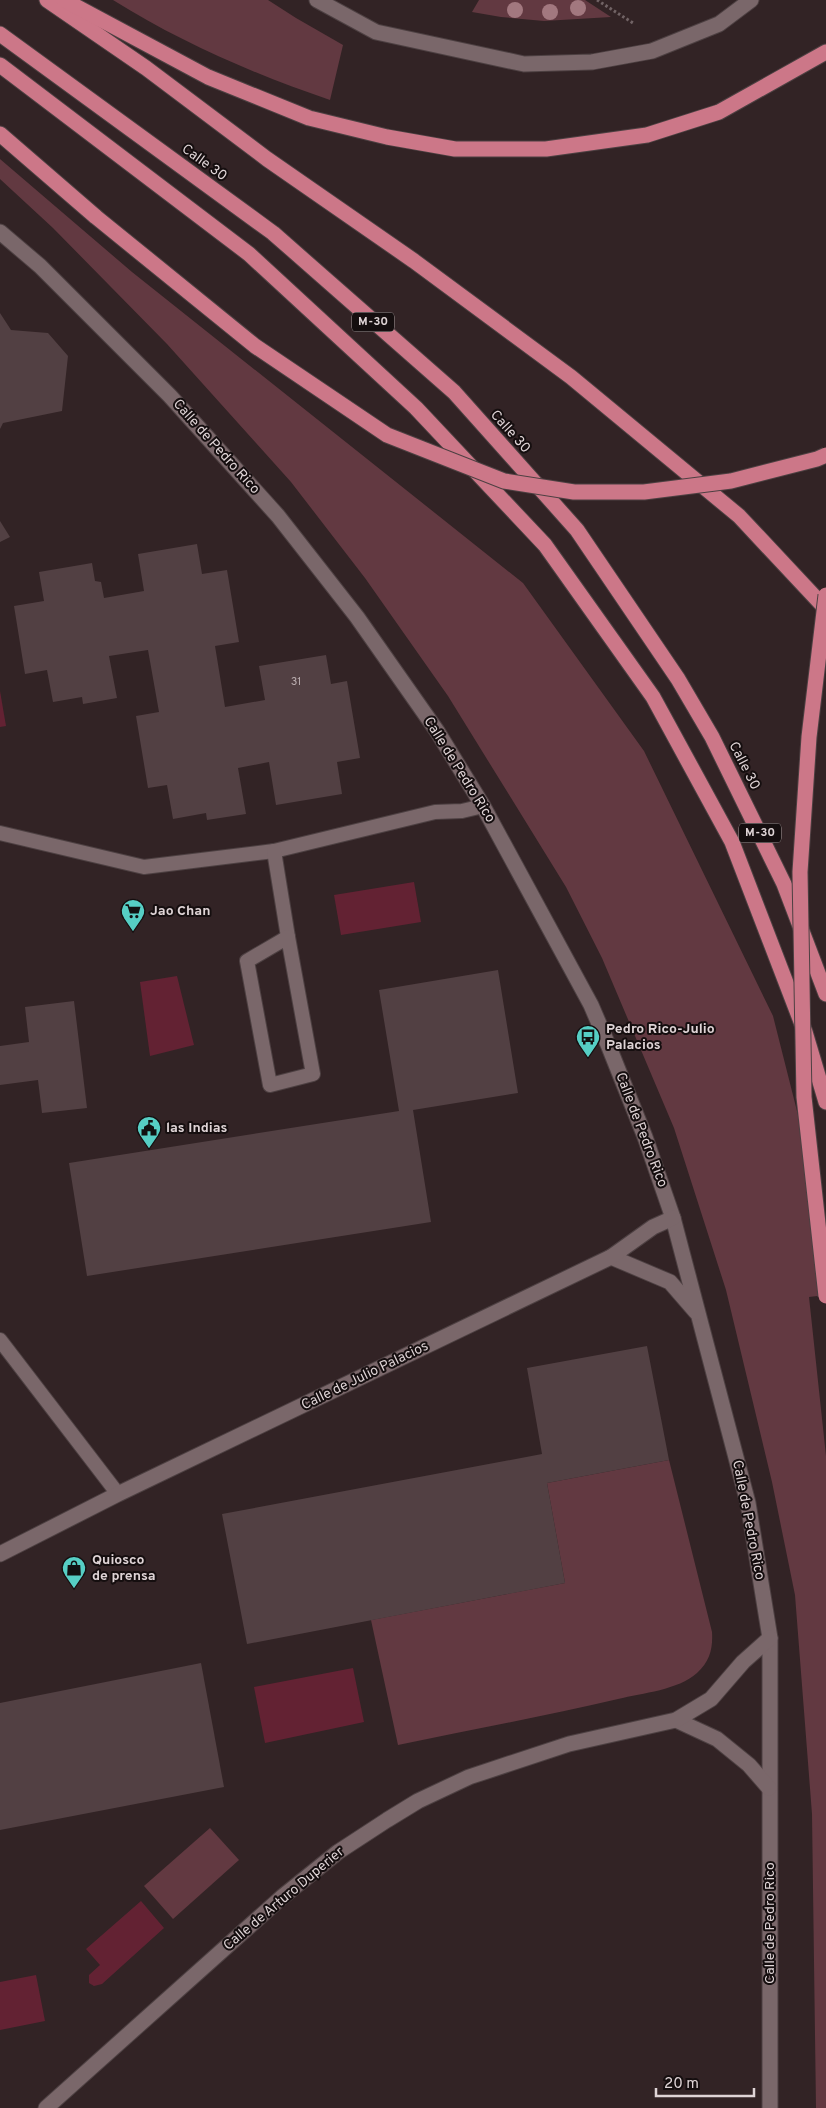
<svg xmlns="http://www.w3.org/2000/svg" width="826" height="2108" font-family="Overpass,sans-serif">
	<rect width="100%" height="100%" fill="#322325"/>
	<g fill="#623941">
		<path d="M113,0H268L296,18L343,45L330,100C256,75 180,42 113,0Z"/>
		<polygon points="479,0 585,0 611,17 544,21 501,17 472,12"/>
		<polygon points="0,159 132,272 523,583 644,751 773,1016 826,1226 826,1295 809,1297 826,1456 826,2108 816,2108 812,1814 795,1595 772,1482 726,1290 674,1128 602,958 566,887 448,696 365,578 291,482 167,344 53,228 0,179"/>
		<path d="M669,1460L712,1632C713,1648 710,1661 697,1673C678,1690 643,1693 618,1699C545,1716 471,1730 398,1745L371,1620L565,1583L547,1483Z"/>
		<polygon points="210,1828 239,1860 173,1919 144,1886"/>
	</g>
	<g fill="#632233">
		<polygon points="0,691 6,726 0,727"/>
		<polygon points="414,882 421,922 341,935 334,895"/>
		<polygon points="177,976 194,1045 150,1056 140,982"/>
		<polygon points="353,1668 364,1722 265,1743 254,1687"/>
		<polygon points="141,1901 164,1928 102,1984 94,1986 89,1983 89,1975 100,1965 86,1949"/>
		<polygon points="36,1975 45,2021 0,2030 0,1982"/>
	</g>
	<g fill="#524043">
		<polygon points="0,313 11,330 48,333 68,356 62,411 3,423 0,429"/>
		<polygon points="0,521 10,537 0,542"/>
		<polygon points="197,544 202,574 227,570 239,642 215,646 225,707 265,700 259,666 326,655 331,684 347,681 360,758 337,762 342,794 276,805 269,762 238,768 246,814 207,820 206,813 173,819 167,785 148,788 136,716 159,712 148,650 109,656 117,698 83,704 82,697 53,702 47,670 25,674 14,606 44,601 39,572 92,563 95,581 101,582 104,598 144,591 138,554"/>
		<polygon points="498,970 518,1093 413,1110 431,1222 87,1276 69,1163 399,1111 379,990"/>
		<polygon points="74,1001 87,1108 42,1113 38,1080 0,1085 0,1046 29,1042 25,1007"/>
		<polygon points="647,1346 669,1460 547,1483 565,1583 247,1644 222,1514 542,1454 527,1368"/>
		<polygon points="201,1663 224,1787 0,1830 0,1703"/>
	</g>
	<g fill="none" stroke-linecap="round" stroke-linejoin="round">
		<g stroke="#4d4042" stroke-width="16">
			<g id="lane">
				<polyline points="0,833 144,867 274,851 435,812 462,811 483,806"/>
				<polyline points="274,851 288,937"/>
				<polygon points="288,937 313,1074 270,1085 247,961"/>
				<polyline points="0,1340 118,1494"/>
			</g>
		</g>
		<g stroke="#4d4042" stroke-width="17">
			<g id="street">
				<polyline points="317,0 376,32 524,64 592,62 652,51 719,24 751,0"/>
				<polyline points="0,232 40,266 170,396 278,516 357,617 437,731 483,806 591,1005 609,1047 645,1137 673,1218 748,1503 770,1638 770,2108"/>
				<polyline points="611,1257 670,1282 696,1312"/>
				<polyline points="0,1554 118,1494 611,1257 653,1227 673,1218"/>
				<polyline points="676,1720 717,1739 749,1765 769,1788"/>
				<polyline points="46,2108 282,1897 338,1852 387,1820 418,1801 469,1777 569,1744 676,1720 711,1699 743,1662 770,1638"/>
			</g>
		</g>
		<g stroke="#4d4042" stroke-width="17">
			<g id="highway">
				<polyline points="47,0 146,68 267,159 414,261 571,377 739,516 826,609"/>
				<polyline points="64,0 208,77 309,118 387,137 455,149 546,149 647,135 719,112 826,52"/>
				<polyline points="0,34 273,233 454,392 577,530 678,679 712,737 784,884 826,994"/>
				<polyline points="0,65 249,254 416,408 545,545 653,697 732,842 805,1032 826,1102"/>
				<polyline points="0,134 96,217"/>
			</g>
		</g>
		<polyline stroke="#716365" stroke-width="3" stroke-dasharray="2.5 2.5" stroke-linecap="butt" points="597,0 633,23"/>
		<use href="#lane" stroke="#7a676a" stroke-width="14"/>
		<use href="#street" stroke="#7a676a" stroke-width="15"/>
		<use href="#highway" stroke="#c78" stroke-width="15"/>
		<g stroke="#4d4042" stroke-width="17" stroke-linecap="butt">
			<g id="highway-bridge">
				<polyline points="96,217 255,346 387,435 504,481 574,492 644,492 731,481 817,459 826,455"/>
				<polyline points="826,595 809,737 800,872 804,1097 826,1296"/>
			</g>
		</g>
		<use href="#highway-bridge" stroke="#c78" stroke-width="15"/>
	</g>
	<g fill="#a2787f">
		<circle cx="578" cy="8" r="8"/>
		<circle cx="515" cy="10" r="8"/>
		<circle cx="550" cy="12" r="8"/>
	</g>
	<defs>
		<g id="supermarket-pin" transform="scale(1.25)"><path d="M0 17L-7.5 6A9.5 9.5 0 1 1 7.5 6Z" fill="#56cec4" stroke="#150e0f"/><path d="M-6-5.5h2.5l.6 2H6L4.5 2H-2.5L-4.4-4H-6ZM-1.5 3.2a1.3 1.3 0 1 0 .1 0ZM3 3.2a1.3 1.3 0 1 0 .1 0Z" fill="#111"/></g>
		<g id="bus-pin" transform="scale(1.25)"><path d="M0 17L-7.5 6A9.5 9.5 0 1 1 7.5 6Z" fill="#56cec4" stroke="#150e0f"/><path d="M-5-6H5V4H4V6H2V4H-2V6H-4V4H-5ZM-3.5-4V0h7V-4ZM-3.5 1.2v1.5H-2V1.2ZM2 1.2v1.5H3.5V1.2Z" fill="#111"/></g>
		<g id="civic-pin" transform="scale(1.25)"><path d="M0 17L-7.5 6A9.5 9.5 0 1 1 7.5 6Z" fill="#56cec4" stroke="#150e0f"/><path d="M-.6-6.5H3V-4.5H.6V-3L4-1V1h2V6H-6V1h2V-1L-.6-3ZM-1.2 2.5V6h2.4V2.5Z" fill="#111"/></g>
		<g id="shop-pin" transform="scale(1.25)"><path d="M0 17L-7.5 6A9.5 9.5 0 1 1 7.5 6Z" fill="#56cec4" stroke="#150e0f"/><path d="M-5-2.5h2.3a2.7 3.5 0 0 1 5.4 0H5L5.5 6h-11ZM-1.5-2.5h3a1.5 2.3 0 0 0-3 0Z" fill="#111"/></g>
	</defs>
	<g fill-rule="evenodd">
		<use href="#supermarket-pin" x="133" y="911"/>
		<use href="#bus-pin" x="588" y="1037"/>
		<use href="#civic-pin" x="149" y="1128"/>
		<use href="#shop-pin" x="74" y="1568"/>
	</g>
	<g text-anchor="middle" dominant-baseline="central" stroke-width="4" stroke-linejoin="round" paint-order="stroke">
		<g font-size="11" fill="#bcafb1">
			<text x="296" y="682">31</text>
		</g>
		<g fill="#150e0f" stroke="#a2999a" stroke-width="1">
			<rect x="352" y="312.5" width="42" height="19" rx="4"/>
			<rect x="739" y="823.5" width="42" height="19" rx="4"/>
		</g>
		<g font-size="12" font-weight="bold" fill="#dfd4d6">
			<text x="373" y="322">M-30</text>
			<text x="760" y="833">M-30</text>
		</g>
		<g font-size="14" fill="#dfd4d6" stroke="#150e0f">
			<text transform="translate(204 163) rotate(36)">Calle 30</text>
			<text transform="translate(510 432) rotate(48)">Calle 30</text>
			<text transform="translate(216 447) rotate(48)">Calle de Pedro Rico</text>
			<text transform="translate(744 766) rotate(63)">Calle 30</text>
			<text transform="translate(459 770) rotate(58)">Calle de Pedro Rico</text>
			<text transform="translate(641 1130) rotate(69)">Calle de Pedro Rico</text>
			<text transform="translate(365 1376) rotate(-26)">Calle de Julio Palacios</text>
			<text transform="translate(748 1520) rotate(79)">Calle de Pedro Rico</text>
			<text transform="translate(284 1899) rotate(-40)">Calle de Arturo Duperier</text>
			<text transform="translate(770 1923) rotate(-90)">Calle de Pedro Rico</text>
		</g>
		<g font-size="14" font-weight="bold" fill="#dfd4d6" stroke="#150e0f" text-anchor="start">
			<text x="150" y="911">Jao Chan</text>
			<text x="606" y="1029">Pedro Rico-Julio<tspan x="606" dy="16">Palacios</tspan></text>
			<text x="166" y="1128">las Indias</text>
			<text x="92" y="1560">Quiosco<tspan x="92" dy="16">de prensa</tspan></text>
		</g>
	</g>
	<path d="M656 2088v8h98v-8" fill="none" stroke="#dfd4d6" stroke-width="2.5"/>
	<text x="664" y="2088" font-size="15" fill="#dfd4d6" stroke="#150e0f" stroke-width="4" paint-order="stroke">20 m</text>
</svg>
